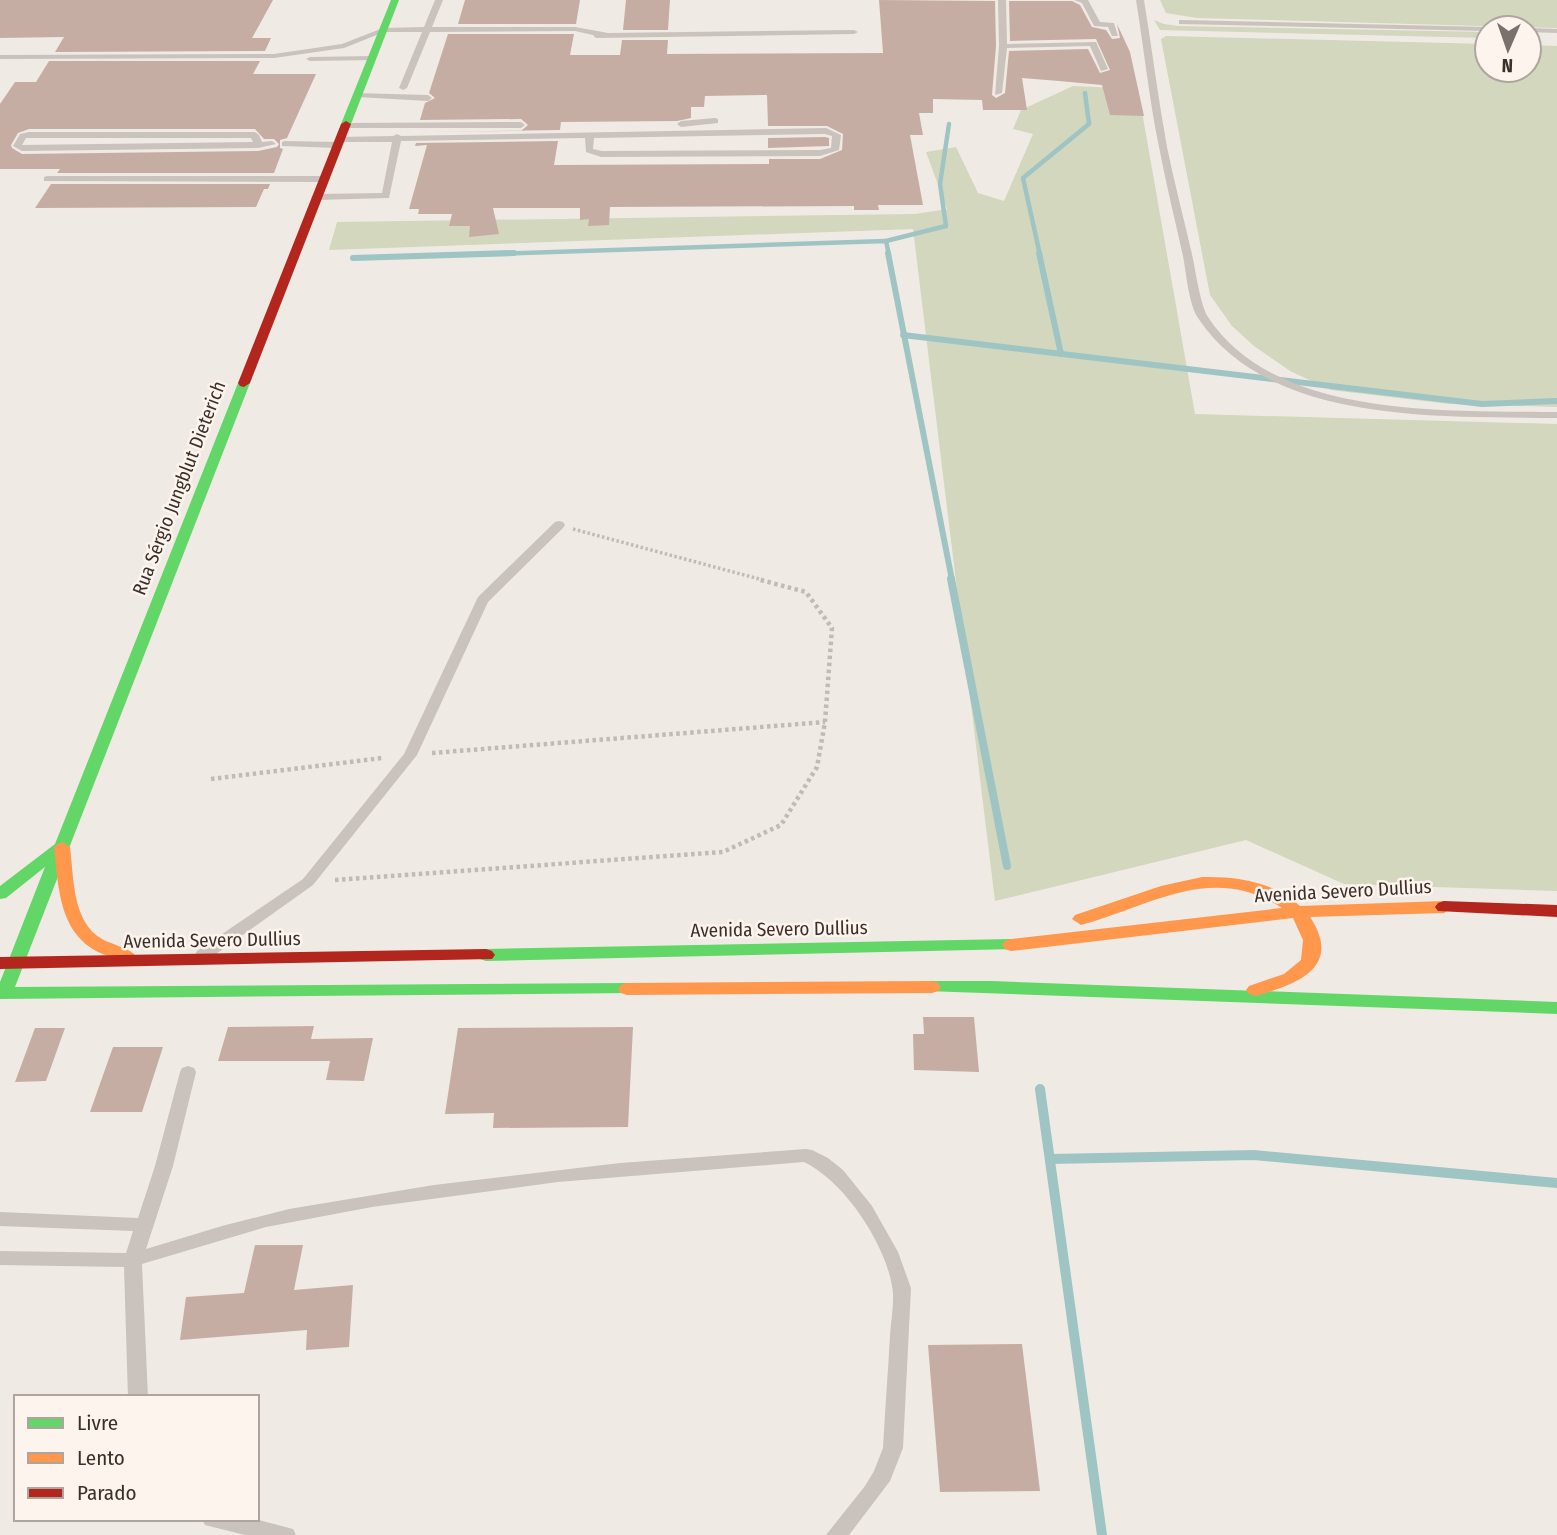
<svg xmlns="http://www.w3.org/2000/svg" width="1557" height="1535" font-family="'Fira Sans Condensed',sans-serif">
	<rect width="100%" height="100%" fill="#f0eae4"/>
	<g fill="#d2d7bd">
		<polygon points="1160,0 1557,0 1557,28 1197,18 1166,13"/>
		<polygon points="1154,20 1164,24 1178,26 1487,32 1487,38 1160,30"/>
		<polygon points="1166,36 1487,44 1487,70 1529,70 1529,45 1557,46 1557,407 1449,404 1331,390 1290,371 1254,346 1232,326 1210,295 1161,39"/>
		<polygon points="1073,86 1138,89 1195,414 1557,424 1557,891 1344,884 1246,840 995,901 913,229 329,250 337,222 915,214 947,209 926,152 956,147 978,193 1004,201 1033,134 1013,129 1021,110"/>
	</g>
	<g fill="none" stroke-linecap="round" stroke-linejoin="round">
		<g stroke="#9ec5c4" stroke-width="4.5">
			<polyline points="886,241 946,226 940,184 949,124"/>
			<polyline points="459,255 886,241 889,255"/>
			<polyline points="1040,255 1023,178 1089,124 1085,93"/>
		</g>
		<g stroke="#9ec5c4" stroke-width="6">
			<polyline points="888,253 952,580"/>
			<polyline points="1039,253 1061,354"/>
			<polyline points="353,258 514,253"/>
			<polyline points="903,335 1482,404 1557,401"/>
		</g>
		<polyline stroke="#9ec5c4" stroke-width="8" points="951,579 1007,866"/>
		<g stroke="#9ec5c4" stroke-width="10">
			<polyline points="1040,1089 1102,1535"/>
			<polyline points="1050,1159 1254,1155 1557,1183"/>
		</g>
	</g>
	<g fill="#c6ada4" fill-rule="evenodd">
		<polygon points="0,0 273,0 252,38 271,38 265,51 55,52 64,37 0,38"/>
		<polygon points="465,0 580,0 576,24 458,24"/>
		<polygon points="626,0 670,0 668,30 623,30"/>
		<polygon points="879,0 995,1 996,46 992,95 996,98 1005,93 1009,51 1088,49 1100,73 1110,70 1096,39 1010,41 1009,1 1072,1 1080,5 1092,27 1106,30 1112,39 1120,38 1117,24 1130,52 1144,116 1110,115 1102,85 1059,81 1022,78 1027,110 983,110 982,100 933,99 933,113 919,113 923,135 910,135 923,205 878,205 879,210 854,210 854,206 610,207 609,225 588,226 589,219 580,220 580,208 493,208 499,234 469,237 470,226 449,226 452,214 418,214 419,209 409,209 427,145 415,146 416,143 558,141 554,165 769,164 769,159 820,159 842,150 843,134 827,126 768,126 767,95 705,96 704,107 691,107 691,118 677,121 561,122 560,130 416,132 521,131 528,125 521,119 420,120 425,103 435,98 429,93 448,34 574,34 570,55 620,55 622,40 668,40 667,54 883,53"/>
		<path d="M49,61H260L253,74H316L287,138L280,140V148L283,149L274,173H57L60,169H0V104L15,82H36ZM29,129H255L264,139H274L279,144L277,147L258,151L22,154L12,148L11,145L18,133Z"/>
		<polygon points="825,137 829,138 829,146 768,148 768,138"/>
		<polygon points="51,184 270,184 268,189 264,189 256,207 35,208"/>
		<polygon points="923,1017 974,1017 979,1072 914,1070 913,1034 924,1034"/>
		<polygon points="314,1026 311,1039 373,1038 364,1081 326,1080 330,1061 218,1061 228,1027"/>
		<polygon points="633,1027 628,1127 493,1128 494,1113 445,1114 458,1028"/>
		<polygon points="35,1028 65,1028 46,1081 15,1082"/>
		<polygon points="113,1047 163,1047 142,1112 90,1112"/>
		<polygon points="255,1245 303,1245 294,1290 353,1285 349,1347 306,1350 307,1330 180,1340 186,1297 244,1293"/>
		<polygon points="1022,1344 1040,1491 940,1492 928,1345"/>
	</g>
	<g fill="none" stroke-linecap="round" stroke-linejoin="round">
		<polyline stroke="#c2bab5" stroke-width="3.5" stroke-dasharray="2.5 2.5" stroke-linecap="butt" points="573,529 763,580"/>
		<g stroke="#c2bab5" stroke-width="4.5" stroke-dasharray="3.5 3.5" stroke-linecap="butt">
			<polyline points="432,753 825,722"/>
			<polyline points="211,779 382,758"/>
			<polyline points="335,880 723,852 781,825 817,767 825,722 832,628 806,592 757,579"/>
		</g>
		<g fill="#cac2bc" fill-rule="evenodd">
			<polygon points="435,0 443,0 432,27 575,27 608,33 854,30 858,32 854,34 596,38 593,35 575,31 430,32 407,88 403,90 399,88 422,32 384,32 344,48 274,58 0,59 0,55 274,54 342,44 383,28 424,27"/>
			<polygon points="998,0 1006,0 1007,44 1096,42 1108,69 1101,71 1090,46 1007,48 1002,93 995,95 999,46"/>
			<polygon points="1074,0 1088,0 1100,22 1114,23 1118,36 1112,36 1108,27 1094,26 1082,3"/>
			<path d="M1136,0H1144C1152,49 1158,98 1167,147C1174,181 1183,216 1191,250C1195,266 1200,305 1208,317C1275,420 1449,410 1557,412V418C1442,416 1270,426 1198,318C1189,305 1186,272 1183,256C1175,220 1166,184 1159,147C1149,99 1144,49 1136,0Z"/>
			<polygon points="1182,20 1487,27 1490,28 1487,28 1487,31 1179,24 1179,20"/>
			<polygon points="1528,28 1529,28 1557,29 1557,33 1529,32"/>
			<polygon points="372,56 375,56 375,60 310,61 306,59 310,57"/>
			<polygon points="354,93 428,95 432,98 428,101 357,97 354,97"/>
			<polygon points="715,118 718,119 718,123 681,127 677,124 681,121"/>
			<polygon points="345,123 521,122 525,125 521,128 342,128 341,126"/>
			<path d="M826,128L841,135L839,150L820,156L601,157L586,152L585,138L401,141L389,198L316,200L311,197L316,194L382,193L392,142H336V138L339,137L393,136L397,134L401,136ZM825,134L832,136L831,148L820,150L602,151L593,149L594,138Z"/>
			<path d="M29,132H255L259,135L262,142L272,141L276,144L258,148L22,151L13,146L20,134ZM26,138H251L253,142L22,145Z"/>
			<polygon points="285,141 337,142 341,145 337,148 282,146 282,142"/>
			<polygon points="47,176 324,176 329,179 324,182 44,181 44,177"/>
			<polygon points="559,521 563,522 565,525 563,528 488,602 417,755 313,885 209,959 197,959 195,955 197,951 303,879 404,754 478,597 555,522"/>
			<path d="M188,1066L194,1068L196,1072L173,1166L146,1249L222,1226L289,1209L434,1185L620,1163L806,1149L812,1150L828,1158L843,1170L872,1206L898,1252L911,1288L903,1448L890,1481L849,1535H826L865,1486L874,1471L883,1448C885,1410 888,1372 890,1335C891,1319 895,1301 892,1286C885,1243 844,1181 804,1162L558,1182L372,1207L266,1227L142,1264L148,1397H128L124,1267L0,1265V1251L126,1253L133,1231L0,1226V1212L138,1218L155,1166L180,1072L182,1068Z"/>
			<polygon points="202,1519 255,1519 293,1529 296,1535 245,1535 205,1525"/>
		</g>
		<g fill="#63d668" fill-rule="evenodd">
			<polygon points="391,0 399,0 351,124 343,126 341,124"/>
			<polygon points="244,379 250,383 15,987 627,983 633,985 636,989 633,993 0,999 0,982 45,867 6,898 0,899 0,886 55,844 238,383"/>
			<polygon points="1011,939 1017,941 1020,945 1017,949 486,961 480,959 477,955 480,951 486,949"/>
			<polygon points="932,981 992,981 1557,1002 1557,1014 926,991 923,987 926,983"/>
		</g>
		<g fill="#ff974d" fill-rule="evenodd">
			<path d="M62,842L70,847C74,878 72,922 102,939C113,945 130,948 137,957L134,961C125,964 117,959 108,956C59,939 59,891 54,847Z"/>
			<path d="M1202,877C1237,876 1274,882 1300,906L1444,901L1453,907L1444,913L1310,917C1344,968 1295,985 1255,996L1249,994L1246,990L1249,986L1284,974L1301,960L1303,940L1293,918L1011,951L1005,949L1002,945L1005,941L1011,939L1282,908C1212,862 1151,906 1081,925L1072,919L1075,915L1161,886Z"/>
			<polygon points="932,981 938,983 941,987 938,991 932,993 627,995 621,993 618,989 621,985 627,983"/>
		</g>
		<g fill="#b3261e" fill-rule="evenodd">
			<polygon points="346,121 351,124 250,383 244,387 240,386 238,383 341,124"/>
			<polygon points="1444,901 1557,905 1557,917 1438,911 1435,907 1438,903"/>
			<polygon points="486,949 492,951 495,955 492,959 0,969 0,957"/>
		</g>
	</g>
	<g text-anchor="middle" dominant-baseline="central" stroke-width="5" stroke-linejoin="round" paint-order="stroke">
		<g font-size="19" fill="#3c2f2a" stroke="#fcf4ed">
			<text transform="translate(179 488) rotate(-69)">Rua Sérgio Jungblut Dieterich</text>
			<text transform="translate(1343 891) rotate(-3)">Avenida Severo Dullius</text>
			<text transform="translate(779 929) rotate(-1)">Avenida Severo Dullius</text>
			<text transform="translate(212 940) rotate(-1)">Avenida Severo Dullius</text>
		</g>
	</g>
	<rect x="14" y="1395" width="245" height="126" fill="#fcf4ed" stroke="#afa59f" stroke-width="2"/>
	<rect x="28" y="1418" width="35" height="10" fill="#63d668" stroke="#afa59f" stroke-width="2"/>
	<text x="77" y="1430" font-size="21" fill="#3c2f2a">Livre</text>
	<rect x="28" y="1453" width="35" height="10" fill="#ff974d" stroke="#afa59f" stroke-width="2"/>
	<text x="77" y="1465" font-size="21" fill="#3c2f2a">Lento</text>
	<rect x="28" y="1488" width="35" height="10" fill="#b3261e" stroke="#afa59f" stroke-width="2"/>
	<text x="77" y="1500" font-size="21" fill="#3c2f2a">Parado</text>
	<g transform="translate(1508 49) rotate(182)"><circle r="33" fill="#fcf4ed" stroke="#afa59f" stroke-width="2"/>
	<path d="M0-5L12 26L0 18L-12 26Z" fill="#7b706b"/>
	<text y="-10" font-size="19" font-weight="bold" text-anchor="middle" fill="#3c2f2a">N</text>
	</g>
</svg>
